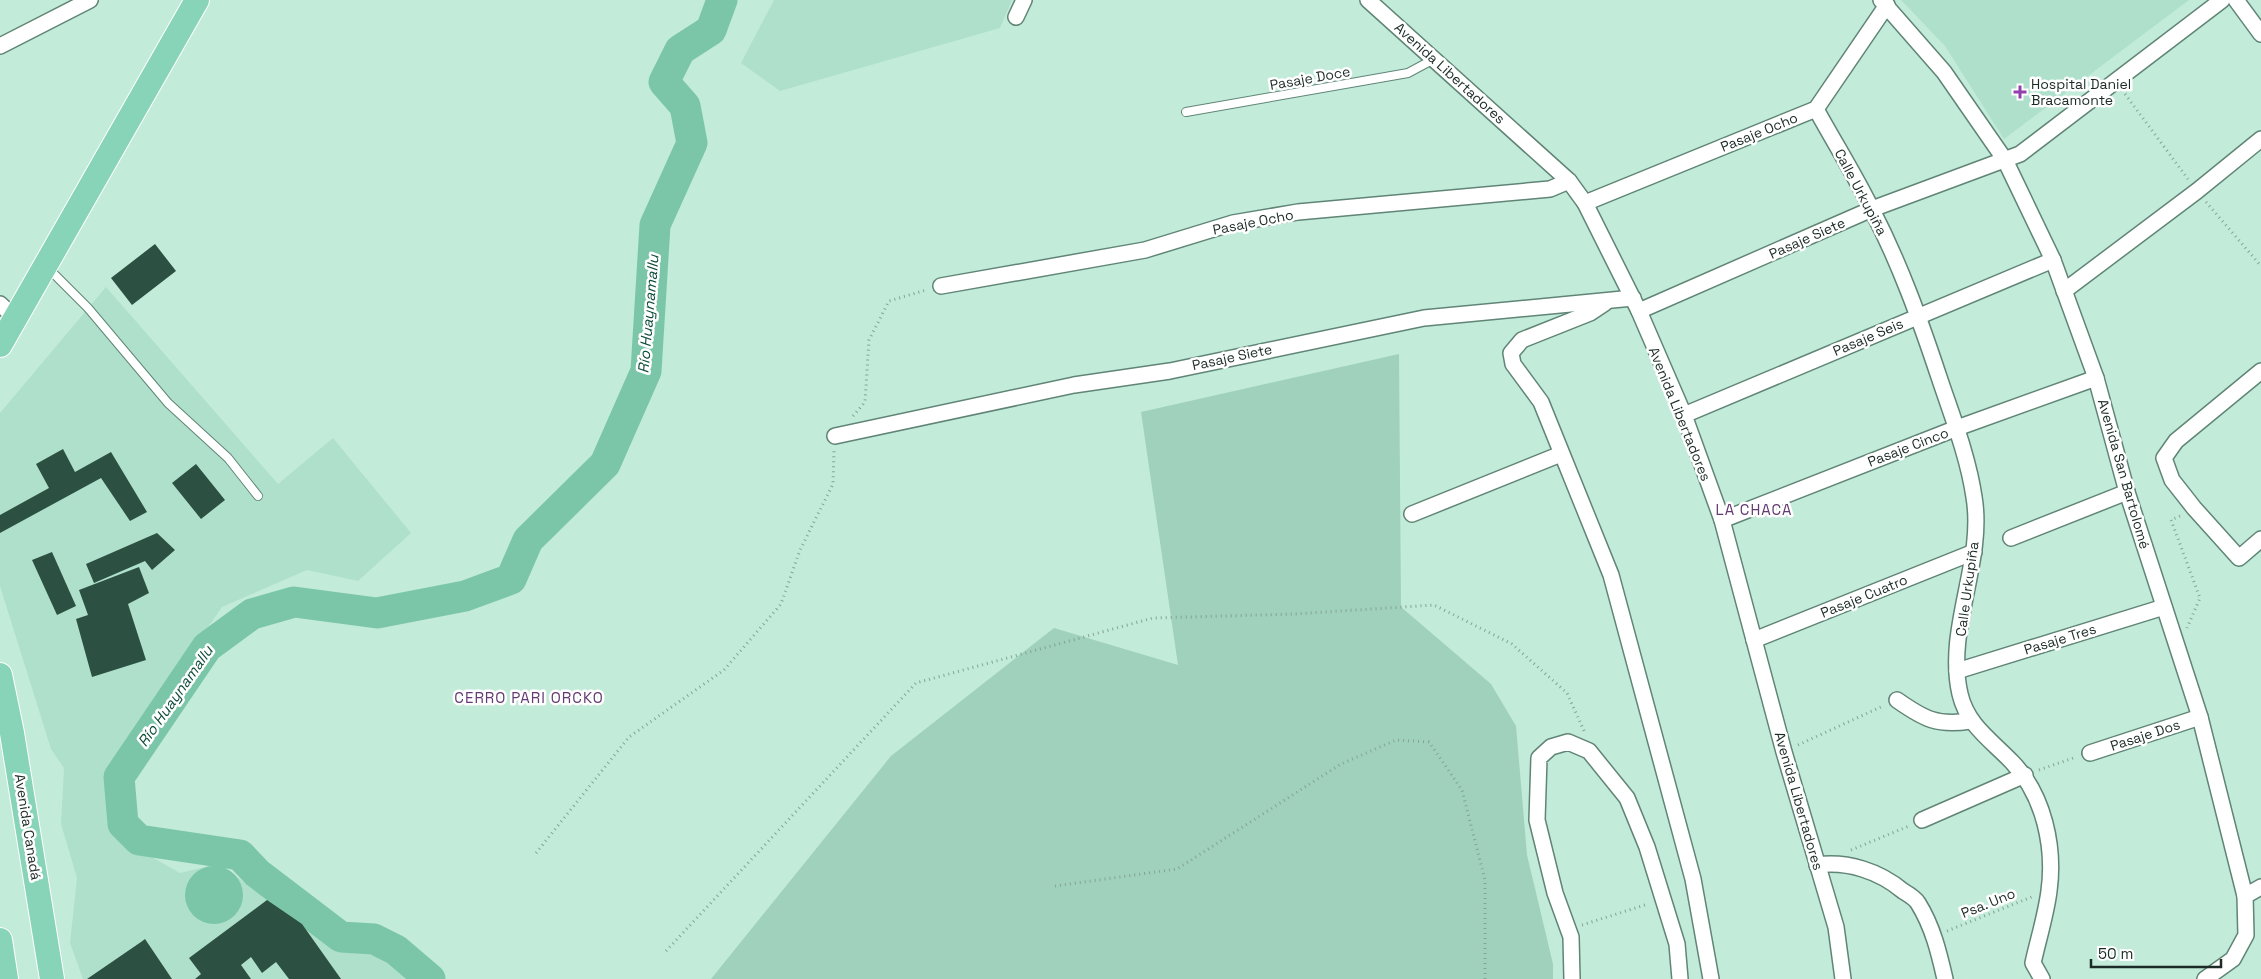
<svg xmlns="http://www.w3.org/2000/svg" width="2261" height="979" font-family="'Space Grotesk',sans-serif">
	<rect width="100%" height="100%" fill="#c2ebd9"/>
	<g fill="#afe0cb">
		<polygon points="774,0 1012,0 1000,28 780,91 741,63"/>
		<polygon points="1901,0 2189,0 2004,139 1945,46"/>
		<polygon points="106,287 278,484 333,438 411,533 358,581 307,570 222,607 105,776 107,822 120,839 180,873 214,865 224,867 267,900 348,953 382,953 413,979 83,979 70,943 77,878 61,824 64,768 51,749 0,586 0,413"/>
	</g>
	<polygon fill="#9fd1bc" points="1399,354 1401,607 1491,684 1516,726 1527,855 1553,964 1553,979 711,979 891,756 1054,628 1178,665 1141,412"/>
	<circle fill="#7bc6a8" cx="214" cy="895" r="29"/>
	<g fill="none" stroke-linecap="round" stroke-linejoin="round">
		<polyline stroke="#7bc6a8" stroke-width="31" points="430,979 396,950 374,939 341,937 257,873 240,855 139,840 123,824 119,777 207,647 252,614 294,602 377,613 465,596 511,579 528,540 605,464 646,371 655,225 692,143 685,106 664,82 680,50 711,30 722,0"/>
	</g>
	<g fill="#2c5042">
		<polygon points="155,244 176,271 132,305 111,278"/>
		<polygon points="63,449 75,472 111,452 147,512 130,521 101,478 0,533 0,515 49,488 36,464"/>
		<polygon points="196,464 225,500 201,519 172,483"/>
		<polygon points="157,533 175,550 152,570 145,561 94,583 86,564"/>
		<polygon points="52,552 76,606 57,615 32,560"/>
		<polygon points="139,567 149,593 128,604 146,660 92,677 76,619 88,615 79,590"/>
		<polygon points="267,900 302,924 341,979 289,979 276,962 262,973 251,957 241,965 251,979 195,979 201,974 189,958"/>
		<polygon points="145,939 172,979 87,979 141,942"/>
	</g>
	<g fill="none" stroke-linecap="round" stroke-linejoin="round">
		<g stroke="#608576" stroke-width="10">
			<g id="service">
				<polyline points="1186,112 1408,73 1434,59"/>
				<polyline points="48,268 88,308 168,403 228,458 258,496"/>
			</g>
		</g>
		<g stroke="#608576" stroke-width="18">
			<g id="minor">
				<polyline points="1368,0 1569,181 1585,203 1639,311 1684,415 1722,520 1784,752 1836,927 1843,979"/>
				<polyline points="1881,0 1944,72 2005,160 2053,260 2096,378 2127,492 2200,717 2245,896 2246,935 2233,959 2205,979"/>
				<polyline points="2236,0 2261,34"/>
				<polyline points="1016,17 1024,0"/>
				<polyline points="0,46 90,0"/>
				<path d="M1816,109C1834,142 1855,175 1872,210C1900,264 1920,320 1939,377C1952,416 1968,456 1974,497C1985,562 1945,629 1960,694C1967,725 1991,740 2012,762C2044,795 2055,847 2049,891C2046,915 2038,940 2033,963L2042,979"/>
				<polyline points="1585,203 1816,109 1887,5"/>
				<polyline points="941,286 1145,250 1233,223 1298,212 1550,189 1569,181"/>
				<polyline points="2064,291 2197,191 2261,139"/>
				<polyline points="1605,303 1590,313 1522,340 1511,353 1513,364 1541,402 1611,575 1693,879 1711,979"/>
				<polyline points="0,304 15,318"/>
				<polyline points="1639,311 1872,209 2020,154 2222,0"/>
				<polyline points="2261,371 2176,441 2164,458 2172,480 2194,508 2239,558 2261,539"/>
				<polyline points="1684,415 2053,260"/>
				<polyline points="835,436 1074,385 1170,371 1424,318 1633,298"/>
				<polyline points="1412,514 1561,454"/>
				<polyline points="1722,520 1957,428 2096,378"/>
				<polyline points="2011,538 2127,492"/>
				<polyline points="1754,640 1974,552"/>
				<polyline points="1957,671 2164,607"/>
				<path d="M1897,700C1924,719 1937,726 1970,721"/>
				<polyline points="2090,753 2200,717"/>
				<polyline points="1922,820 2025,775"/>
				<path d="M1817,865C1848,861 1879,871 1903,891C1908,894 1915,898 1918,903C1933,927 1939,953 1945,979"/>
				<polyline points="2245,896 2261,887"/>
				<polyline points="1572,979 1571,937 1555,893 1537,820 1539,758 1551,747 1568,742 1589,751 1627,798 1647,847 1677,944 1680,979"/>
			</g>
		</g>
		<g stroke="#fff" stroke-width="26">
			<g id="trunk">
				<polyline points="0,345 197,0"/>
				<polyline points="0,675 12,733 52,979"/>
				<polyline points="0,940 6,979"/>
			</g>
		</g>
		<g stroke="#85a497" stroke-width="3" stroke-dasharray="1 4" stroke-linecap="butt">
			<polyline points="2125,94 2188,179"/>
			<polyline points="2206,202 2261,266"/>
			<polyline points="853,416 865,402 869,340 889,301 926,290"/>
			<polyline points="2180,516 2171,520 2200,598 2187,628"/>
			<polyline points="1798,745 1883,706"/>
			<polyline points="2039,770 2076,757"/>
			<polyline points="1851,850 1909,826"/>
			<polyline points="536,853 629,737 724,670 781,604 800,550 833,484 834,450"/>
			<polyline points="1055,886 1177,869 1341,764 1396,740 1429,742 1462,790 1485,880 1485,979"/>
			<polyline points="1582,925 1648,904"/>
			<polyline points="1947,931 2034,896"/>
			<polyline points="666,951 916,683 1153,618 1294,614 1434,605 1512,644 1567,693 1585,733"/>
		</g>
		<use href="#service" stroke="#fff" stroke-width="8"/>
		<use href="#minor" stroke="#fff" stroke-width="15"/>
		<use href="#trunk" stroke="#88d4b8" stroke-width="24"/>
	</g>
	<path fill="#933fad" stroke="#fff" stroke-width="2" d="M2017.5 84.5h5v5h5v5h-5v5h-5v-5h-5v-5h5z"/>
	<g text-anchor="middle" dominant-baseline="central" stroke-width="5" stroke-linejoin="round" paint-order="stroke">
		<g font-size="14" fill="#1c2b25" stroke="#fff">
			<text transform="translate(1450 73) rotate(42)">Avenida Libertadores</text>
			<text transform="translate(1310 78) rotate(-10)">Pasaje Doce</text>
			<text transform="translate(1759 132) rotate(-22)">Pasaje Ocho</text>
			<text transform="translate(1861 192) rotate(62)">Calle Urkupiña</text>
			<text transform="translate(1253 222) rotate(-11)">Pasaje Ocho</text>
			<text transform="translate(1807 238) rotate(-24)">Pasaje Siete</text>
			<text transform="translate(1868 337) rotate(-23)">Pasaje Seis</text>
			<text transform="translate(1232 357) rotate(-12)">Pasaje Siete</text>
			<text transform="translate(1680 414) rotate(68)">Avenida Libertadores</text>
			<text transform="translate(1908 447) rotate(-21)">Pasaje Cinco</text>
			<text transform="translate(2124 474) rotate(74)">Avenida San Bartolomé</text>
			<text transform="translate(1967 589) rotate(-82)">Calle Urkupiña</text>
			<text transform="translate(1864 596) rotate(-22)">Pasaje Cuatro</text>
			<text transform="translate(2060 639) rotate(-17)">Pasaje Tres</text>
			<text transform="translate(2145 735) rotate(-18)">Pasaje Dos</text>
			<text transform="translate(1799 801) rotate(74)">Avenida Libertadores</text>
			<text transform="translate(28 827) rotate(81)">Avenida Canadá</text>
			<text transform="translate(1988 903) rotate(-22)">Psa. Uno</text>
		</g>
		<g font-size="14" fill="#1c2b25" stroke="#fff" text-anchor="start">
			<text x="2031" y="84">Hospital Daniel<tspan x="2031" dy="16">Bracamonte</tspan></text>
		</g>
		<g font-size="15" font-style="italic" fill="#0d4c39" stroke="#fff">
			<text transform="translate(648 314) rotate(-85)">Río Huaynamallu</text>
			<text transform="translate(175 696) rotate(-55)">Río Huaynamallu</text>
		</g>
		<g font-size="15" letter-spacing="1" fill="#633a71" stroke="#fff">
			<text x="1754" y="509">LA CHACA</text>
			<text x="529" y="697">CERRO PARI ORCKO</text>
		</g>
	</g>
	<path d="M2091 959v8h130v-8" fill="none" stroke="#1c2b25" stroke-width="2.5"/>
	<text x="2098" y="959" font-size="15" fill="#1c2b25" stroke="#ffffff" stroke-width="4" paint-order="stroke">50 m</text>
</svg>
